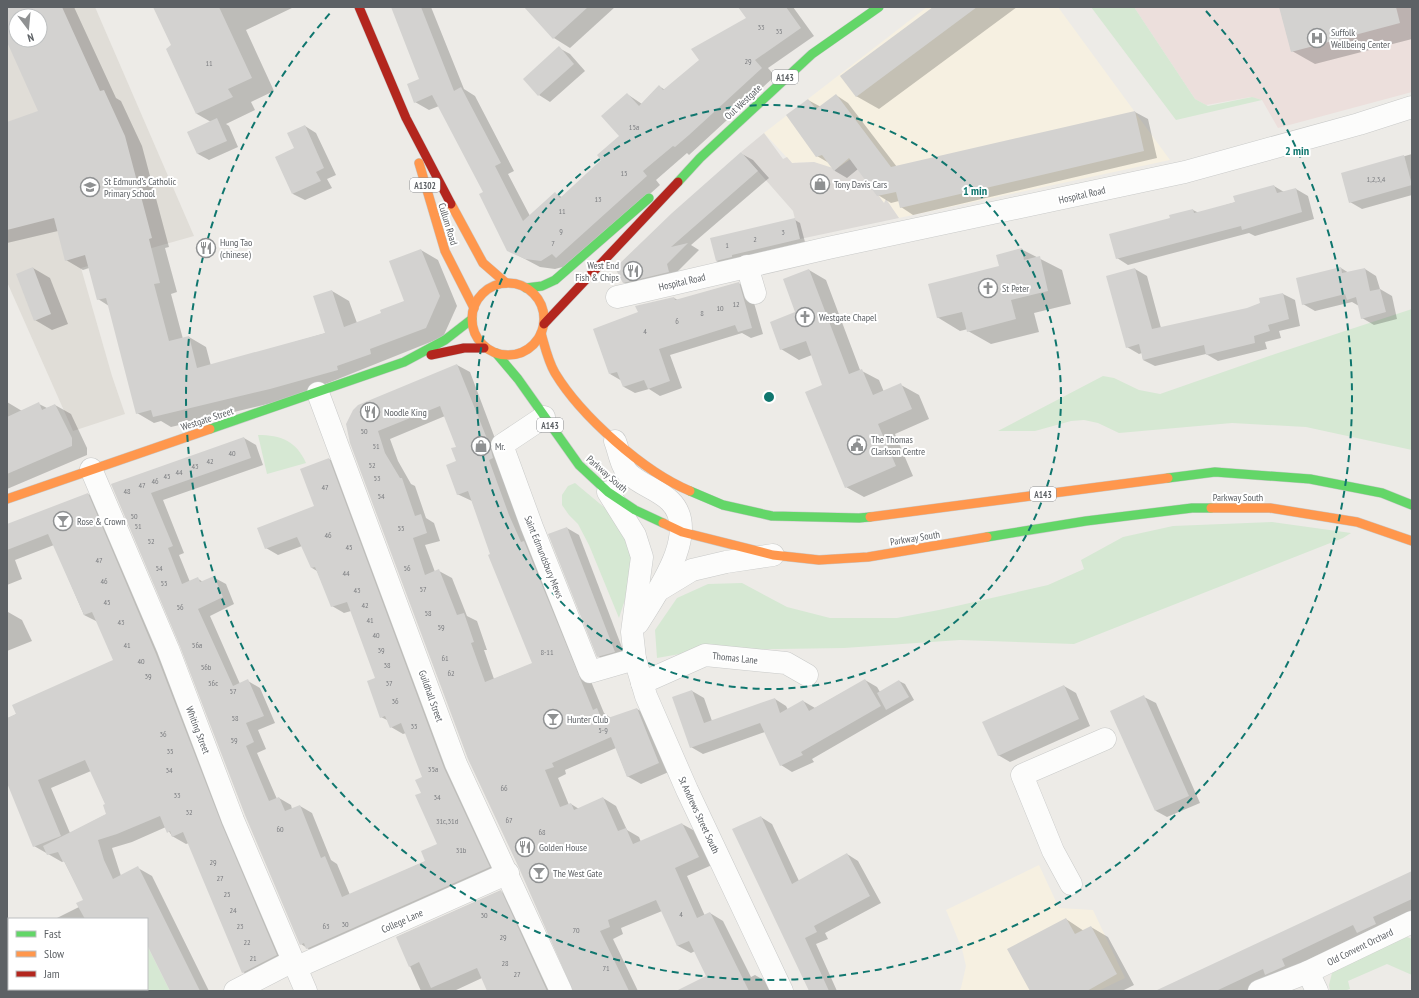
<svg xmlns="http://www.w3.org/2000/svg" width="1419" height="998" font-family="'PT Sans Narrow',sans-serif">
	<rect width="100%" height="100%" fill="#edebe7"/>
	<g fill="#f6f0e1">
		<polygon points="927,7 1058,7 1170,160 899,218 886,200 884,203 834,171 814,162 792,163 764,133"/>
		<polygon points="1039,865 1059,908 1093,910 1125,978 1098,991 959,991 961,988 966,966 962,949 946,910"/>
	</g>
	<polygon fill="#dddad7" points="764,133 783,159 787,157 792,163 814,162 836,169 852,158 884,203 886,199 899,218 800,239 793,211 741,152"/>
	<path fill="#e0ddd7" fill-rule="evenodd" d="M7,7H95L194,236L81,268L112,376L125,414L73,431L7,282ZM16,16H40V40H16Z"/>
	<polygon fill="#ecdfdc" points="1134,7 1412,7 1412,92 1278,128 1262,100 1251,97 1206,105 1195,99"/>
	<g fill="#d6e8d3">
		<polygon points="1091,7 1134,7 1195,99 1208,106 1252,97 1262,100 1176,120"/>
		<polygon points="1412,309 1412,450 1306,427 1232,423 1119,433 1098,423 1084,420 1071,421 1035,431 998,431 1103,376 1114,378 1139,390 1160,394 1278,353"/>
		<path d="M258,435C281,435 296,441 306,463L267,474Z"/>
		<polygon points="575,483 611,513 632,550 632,578 619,618 589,545 578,524 569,515 562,505 562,495 568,486"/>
		<polygon points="1272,522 1351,533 1343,538 1074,644 960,640 844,648 703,650 657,658 655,630 677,598 708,584 742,583 787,607 830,618 897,618 939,610 1048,585 1084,569 1081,560 1123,537 1173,526"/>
		<polygon points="1407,937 1412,939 1412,975 1387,964 1348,981 1350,989 1344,991 1330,991 1329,985 1332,973 1387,944"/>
		<polygon points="147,945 170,991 100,991 99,989 147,989"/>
	</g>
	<g fill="#0003" fill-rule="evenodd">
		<path d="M7,7H74L116,98L121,101L142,146L169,247L165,248L177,292L171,294L183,339L189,337L206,347L211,366L326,333L332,291L349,301L357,323L383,313L405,302L421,250L438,260L457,306L443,337L288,399L171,427L161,421L154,423L137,413L109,306L98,299L89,268L83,270L66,260L58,231L7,243V123L40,112L7,40ZM16,16H40V40H16Z"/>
		<polygon points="154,7 294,7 246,30 274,91 251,102 255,110 226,124 229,126 238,147 209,160 198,154 188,132 211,122 197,114 167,49 173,46"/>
		<polygon points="392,7 431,7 464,89 475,96 514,171 508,174 530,216 555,194 562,197 603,161 620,136 627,94 642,104 659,86 665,90 748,19 740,7 793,7 814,36 768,68 775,76 689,155 687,153 656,180 660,185 570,265 555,269 540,267 508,250 484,192 439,106 429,110 415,102 421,79"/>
		<polygon points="532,7 615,7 570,48 554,38"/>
		<polygon points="934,7 1017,7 879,109 856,96"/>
		<polygon points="1281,7 1412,7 1412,39 1315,64 1292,51"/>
		<polygon points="559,48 570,54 585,71 550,102 539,95"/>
		<polygon points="836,95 848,103 897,167 1135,112 1148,119 1157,158 913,215 901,207 899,201 891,203 878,195 858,169 847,178 835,171 829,163 817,156 808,100 821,107"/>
		<polygon points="305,126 316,133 336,175 327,179 332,188 305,200 293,194 295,149"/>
		<polygon points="742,154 753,160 769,178 691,245 699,250 678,271 680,279 635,289 623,282"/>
		<polygon points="1412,154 1412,195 1362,209 1350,202 1342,174"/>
		<polygon points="1274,186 1284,192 1296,189 1308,196 1314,219 1255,236 1249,233 1128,265 1117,258 1171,218 1170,216 1193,210 1199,213 1236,202"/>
		<polygon points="795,220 800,223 805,242 737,258 738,260 722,264 716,261"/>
		<polygon points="1021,249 1062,270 1071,304 1034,313 1039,332 991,344 968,331 968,329 960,331 937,317"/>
		<polygon points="33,268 50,278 68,324 52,330 35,320"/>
		<polygon points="1341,268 1349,273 1365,269 1376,276 1380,289 1392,296 1397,319 1374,325 1362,318 1359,306 1352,302 1315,311 1303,304"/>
		<polygon points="1135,269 1147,276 1161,328 1247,309 1283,294 1295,300 1300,326 1279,331 1281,338 1265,342 1267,349 1218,361 1206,354 1155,366 1143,360 1142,353 1139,354 1127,347"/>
		<polygon points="809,270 826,280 860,370 879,380 884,392 901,385 919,395 929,419 895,434 913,476 864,497 846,487 824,386 812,355 799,360 781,349 797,313"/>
		<polygon points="738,283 750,289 763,334 751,338 742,333 670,355 682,388 660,396 649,389 635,393 624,387 622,381 610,374 640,313 674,298 678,300"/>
		<path d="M457,365L470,372L537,550L604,713L611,718L637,709L651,717L671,771L641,784L627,776L616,748L565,770L566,774L558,778L569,805L571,804L579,809L603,798L616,806L627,830L639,837L641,842L682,824L695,831L712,865L687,876L705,916L710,913L723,921L751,977L755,975L769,983L773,991H692L708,976L695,951L691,953L678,946L662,911L621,928L623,934L613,939L638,991H574L520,867L351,443ZM445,416L457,447V494L472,501L534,663L494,679L484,650H487L477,621L467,616L452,578L439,571L435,572L425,545L440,541L434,523L426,518L415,486L411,484L398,461L390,439Z"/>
		<polygon points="7,402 22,411 39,404 47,408 55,405 71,414 87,448 87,455 7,489"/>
		<polygon points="244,438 256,445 263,465 163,500 184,553 179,555 190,582 197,578 203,582 213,577 226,584 234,604 210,616 240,684 248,681 260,688 275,723 258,730 266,749 257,753 277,799 279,798 291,805 292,809 300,806 312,813 331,860 337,864 350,895 426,861 438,845 422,793 424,777 406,733 403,734 391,727 389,721 381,717 376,678 351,611 344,613 332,606 317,571 312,568 302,546 278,555 266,548 316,507 329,459 341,466 501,874 319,956 301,944 180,644 113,485"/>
		<path d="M88,494L102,502L290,963L257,980L243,972L189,843L186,844L172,836L166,827L132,842L112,848L121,876L138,868L152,876L209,991H171L147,943V919H55L79,907L84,900L64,861L62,862L34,846L7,765V719L114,661L98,622L84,615L54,545L15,560L22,579L7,585V525ZM91,771L106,805L107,814L70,833L51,788Z"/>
		<polygon points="567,528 579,535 626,658 610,663 598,656"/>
		<polygon points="8,612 22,620 32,641 7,651"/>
		<polygon points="865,680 877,687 880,692 899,681 905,684 914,700 812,759 814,762 792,772 781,765 765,732 703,754 691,747 692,691 704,698 712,721 775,699 786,706 788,710 803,701 815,708"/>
		<polygon points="1064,686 1076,693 1090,726 1010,762 998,755"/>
		<polygon points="1144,697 1156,703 1200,803 1167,817 1156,811"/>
		<polygon points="761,817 772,824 799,881 847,854 858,861 881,903 825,933 828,939 816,944 837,991 810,991"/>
		<polygon points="1412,873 1412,917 1254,991 1179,991"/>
		<polygon points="500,891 514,899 556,991 488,991 482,978 454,991 421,991 397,937"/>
		<polygon points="1066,919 1084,931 1091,927 1108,937 1134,985 1122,991 1032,991"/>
		<polygon points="71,989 108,989 109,991 72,991"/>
	</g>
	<g fill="#d3d2d0" fill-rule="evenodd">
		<path d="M7,7H62L100,91L104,90L125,136L152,238L149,239L160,283L154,284L169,341L189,336L197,368L325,333L313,296L332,290L344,327L381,313L380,310L404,301L389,261L421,249L440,296L426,328L370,349L371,354L337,366L338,370L270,389L153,417L151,410L136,414L106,298L97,300L85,255L65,261L54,218L7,230V122L38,111L7,42ZM16,16H40V40H16Z"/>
		<polygon points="153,7 219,7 252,78 228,89 233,97 196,114 166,49 171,45"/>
		<polygon points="391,7 421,7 454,91 461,87 501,163 495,166 523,221 555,192 560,198 601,160 597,155 619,136 601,116 627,93 639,106 659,85 663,90 699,60 691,49 746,18 738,7 786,7 801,28 755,60 762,68 689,135 675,147 673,146 643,171 647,176 556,258 552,254 541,261 525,259 507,251 479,194 483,192 432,95 414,103 407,84 419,79"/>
		<polygon points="524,7 588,7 553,39"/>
		<polygon points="933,7 977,7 856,97 840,76"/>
		<polygon points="1279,7 1396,7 1400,23 1291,52"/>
		<polygon points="559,46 574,64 538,96 523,79"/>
		<polygon points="836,94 891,167 1135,111 1144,151 900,208 896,192 877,196 849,158 834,171 822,155 816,157 786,115 808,99 816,109"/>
		<polygon points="217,118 227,141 197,154 187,132"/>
		<polygon points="305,125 324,168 316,172 321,181 292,194 275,157 294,148 287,133"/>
		<polygon points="741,152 758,171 671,247 688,243 667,264 669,272 623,283 615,268 672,213"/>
		<polygon points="1404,155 1412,185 1349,203 1341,173"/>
		<polygon points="1274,185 1277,193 1296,188 1302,212 1242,230 1241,226 1116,259 1109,234 1170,218 1169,215 1193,209 1194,213 1235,202 1233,196"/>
		<polygon points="795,218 800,239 732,255 732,257 716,261 710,238"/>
		<polygon points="1022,248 1024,260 1040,256 1048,291 1011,300 1016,319 967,332 962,312 937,318 928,284 999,266 996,255"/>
		<polygon points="33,267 51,314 34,321 16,274"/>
		<polygon points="1341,267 1342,273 1365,268 1370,291 1380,289 1386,312 1361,319 1356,297 1347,300 1345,294 1302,305 1296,278"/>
		<polygon points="1135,268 1152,329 1247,308 1260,303 1259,298 1283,293 1289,319 1268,325 1270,331 1254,336 1255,343 1206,355 1204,345 1143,360 1139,344 1126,348 1106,276"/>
		<polygon points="809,269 849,374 862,369 873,395 901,383 912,409 878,424 896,466 845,488 805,392 822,385 806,341 780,350 770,322 795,312 783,279"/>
		<polygon points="739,282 752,328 738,332 735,325 659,349 670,381 648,389 644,380 623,387 617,372 609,374 593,329 638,312 635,306 674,297 675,300"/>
		<path d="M457,364L490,446L493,458L489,460L509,515L521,542L524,541L593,710L597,708L602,720L637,708L659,763L627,777L611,737L552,763L554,767L545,770L560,807L571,803L574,810L603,797L618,831L626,828L633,844L682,823L699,857L675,868L697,918L710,912L749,991H676L706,976L689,941L677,946L656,900L608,920L610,927L600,931L629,991H573L519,868L468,759L350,443L346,424L353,410L358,405ZM440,406L456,447L451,448L456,461L446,465L457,495L468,491L490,554L488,555L532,663L485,682L471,643L474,642L464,613L457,615L439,569L425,575L413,538L427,533L421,514L415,516L402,478H400L385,453L378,431Z"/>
		<polygon points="39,402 42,410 55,404 72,438 72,446 7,474 7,417"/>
		<polygon points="244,437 251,458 151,493 173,546 168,548 182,584 198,577 200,582 214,576 223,597 198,609 233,686 248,679 264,716 246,723 254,742 246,746 269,801 279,797 285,811 300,805 321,858 325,856 342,897 425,861 421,851 437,844 415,795 421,793 415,780 422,777 401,723 390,728 385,716 380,718 367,681 375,678 347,602 331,607 315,567 311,568 297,537 265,549 257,528 314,506 300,469 329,458 444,768 490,867 306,949 304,943 300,945 245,815 179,644 111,484"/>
		<polygon points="88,493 156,654 222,825 277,955 242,973 183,832 172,837 170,831 167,833 160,816 117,834 98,840 104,860 113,879 138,866 200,991 170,991 147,945 147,919 85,919 76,903 83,900 64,861 63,862 58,852 47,855 43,846 106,814 103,805 105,804 85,760 38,780 61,836 33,847 7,783 7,718 16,714 12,705 113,660 92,612 84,615 48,534 7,550 7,524"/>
		<polygon points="567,527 615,652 597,657 548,534"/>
		<polygon points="865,679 881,706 801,752 803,755 780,766 760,723 690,748 672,697 692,690 704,723 775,698 780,713 803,700 809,711"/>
		<polygon points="899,680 909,697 886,710 877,693"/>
		<polygon points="1064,685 1079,719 998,756 982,722"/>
		<polygon points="1144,695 1189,796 1155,811 1110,711"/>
		<polygon points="761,816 792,884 847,853 870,896 814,926 817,932 805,938 829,991 809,991 732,829"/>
		<polygon points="1412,871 1412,899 1373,917 1376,924 1357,933 1353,925 1282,959 1285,966 1265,975 1263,969 1216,991 1155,991"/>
		<polygon points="501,890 547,991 487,991 477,968 431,988 419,962 409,967 396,937"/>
		<polygon points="1066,918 1075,934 1091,926 1117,974 1087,991 1030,991 1007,949"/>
	</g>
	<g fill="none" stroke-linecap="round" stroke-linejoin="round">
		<g stroke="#c9cac9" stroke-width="23">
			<g id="street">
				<polyline points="747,266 755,293"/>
				<polyline points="617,297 828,248 1185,172 1359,124 1412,107"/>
				<polyline points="318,393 456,764 561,991"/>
				<polyline points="544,417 502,445 532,527 590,672 635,659"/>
				<path d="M615,441C619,451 621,467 629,474C641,485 659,490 670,501C702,532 655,595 638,623"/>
				<polyline points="91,469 168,649 233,820 306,991"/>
				<polyline points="608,492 635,535 642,557 632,632 635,659 646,696 687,790 782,991"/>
				<polyline points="659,590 692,570 726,562 773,555"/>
				<polyline points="642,683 705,655 786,663 807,675"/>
				<polyline points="1071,884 1053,851 1022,775 1105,739"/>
				<polyline points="295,968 508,873"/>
				<polyline points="1308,972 1317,991"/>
				<polyline points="235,991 293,961"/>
				<polyline points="1259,991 1308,972 1412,922"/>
			</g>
		</g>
		<g stroke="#c9c9c9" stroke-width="10">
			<g id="fast">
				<polyline points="678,182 700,158 812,54 879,7"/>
				<polyline points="526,288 542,286 555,280 649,198"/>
				<polyline points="496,353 518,379 579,465 608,492 635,510 663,523"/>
				<polyline points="210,429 404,362 445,340 472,319"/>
				<polyline points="1168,478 1215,472 1310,479 1382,493 1412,505"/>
				<polyline points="690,491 723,505 772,516 859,518 870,517"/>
				<polyline points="987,537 1086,521 1192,508 1211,508"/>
			</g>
		</g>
		<g stroke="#c9c9c9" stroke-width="10">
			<g id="slow">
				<polyline points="419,163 445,251 474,308"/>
				<polyline points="451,204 483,263 506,283"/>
				<circle cx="508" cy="319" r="36"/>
				<path d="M541,333C545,347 548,361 555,373C581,416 644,472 690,491"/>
				<polyline points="7,499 210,429"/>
				<polyline points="1211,508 1270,508 1357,522 1412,541"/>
				<polyline points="870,517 1168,478"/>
				<polyline points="663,523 682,532 773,555 819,560 868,557 987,537"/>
			</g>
		</g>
		<g stroke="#c9c9c9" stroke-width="10">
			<g id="jam">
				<polyline points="359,7 406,118 451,204"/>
				<polyline points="544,324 678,182"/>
				<polyline points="431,355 464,348 484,348"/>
			</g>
		</g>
		<use href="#street" stroke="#fcfcfb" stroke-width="22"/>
		<use href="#fast" stroke="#63d668" stroke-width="9"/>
		<use href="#slow" stroke="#ff974d" stroke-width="9"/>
		<use href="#jam" stroke="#b3261e" stroke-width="9"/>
	</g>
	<g fill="none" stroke="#0f766e" stroke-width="2" stroke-dasharray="7 5">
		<circle cx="769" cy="397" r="292"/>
		<path d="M1206 11A583 583 0 1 1 332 11"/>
	</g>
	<defs>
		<g id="hospital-ring" transform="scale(1)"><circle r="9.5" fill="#fff" stroke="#8f9192" stroke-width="1.5"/><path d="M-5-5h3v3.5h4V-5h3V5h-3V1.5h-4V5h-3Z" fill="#8f9192"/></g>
		<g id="shop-ring" transform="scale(1)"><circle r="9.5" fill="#fff" stroke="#8f9192" stroke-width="1.5"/><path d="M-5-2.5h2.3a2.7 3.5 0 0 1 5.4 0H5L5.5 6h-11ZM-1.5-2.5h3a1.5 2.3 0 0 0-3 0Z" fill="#8f9192"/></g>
		<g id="school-ring" transform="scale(1)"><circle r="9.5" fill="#fff" stroke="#8f9192" stroke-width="1.5"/><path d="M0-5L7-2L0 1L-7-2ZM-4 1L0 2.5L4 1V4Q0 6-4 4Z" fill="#8f9192"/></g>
		<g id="restaurant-ring" transform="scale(1)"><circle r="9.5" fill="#fff" stroke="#8f9192" stroke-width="1.5"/><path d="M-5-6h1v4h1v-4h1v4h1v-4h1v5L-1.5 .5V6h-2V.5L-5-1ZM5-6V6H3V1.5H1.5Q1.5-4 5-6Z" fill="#8f9192"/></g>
		<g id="church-ring" transform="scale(1)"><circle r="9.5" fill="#fff" stroke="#8f9192" stroke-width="1.5"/><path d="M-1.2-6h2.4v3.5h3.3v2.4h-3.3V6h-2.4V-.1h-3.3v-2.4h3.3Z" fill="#8f9192"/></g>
		<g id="civic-ring" transform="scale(1)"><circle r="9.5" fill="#fff" stroke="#8f9192" stroke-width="1.5"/><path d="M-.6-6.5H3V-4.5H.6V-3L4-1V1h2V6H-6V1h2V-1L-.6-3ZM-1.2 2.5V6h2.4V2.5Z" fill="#8f9192"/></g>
		<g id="bar-ring" transform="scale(1)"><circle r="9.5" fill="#fff" stroke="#8f9192" stroke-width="1.5"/><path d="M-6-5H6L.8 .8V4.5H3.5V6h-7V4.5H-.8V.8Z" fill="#8f9192"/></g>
	</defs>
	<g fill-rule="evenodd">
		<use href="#hospital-ring" x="1317" y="38"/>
		<use href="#shop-ring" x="820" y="184"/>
		<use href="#school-ring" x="90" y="187"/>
		<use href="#restaurant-ring" x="206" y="248"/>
		<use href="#restaurant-ring" x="633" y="271"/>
		<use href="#church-ring" x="988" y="288"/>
		<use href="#church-ring" x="805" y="317"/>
		<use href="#restaurant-ring" x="370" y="412"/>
		<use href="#civic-ring" x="857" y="445"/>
		<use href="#shop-ring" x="481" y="446"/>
		<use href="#bar-ring" x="63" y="521"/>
		<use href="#bar-ring" x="553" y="719"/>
		<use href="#restaurant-ring" x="525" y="847"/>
		<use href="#bar-ring" x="539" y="873"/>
	</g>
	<g text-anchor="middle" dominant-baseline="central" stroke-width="4" stroke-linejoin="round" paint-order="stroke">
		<g font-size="8" fill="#7c7e81">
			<text x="761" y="27">33</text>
			<text x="779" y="31">35</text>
			<text x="748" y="61">29</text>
			<text x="209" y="63">11</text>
			<text x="634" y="127">15a</text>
			<text x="624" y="173">15</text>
			<text x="1376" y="179">1,2,3,4</text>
			<text x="598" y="199">13</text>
			<text x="562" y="211">11</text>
			<text x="561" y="231">9</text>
			<text x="783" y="232">3</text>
			<text x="755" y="239">2</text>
			<text x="553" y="243">7</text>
			<text x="727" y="245">1</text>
			<text x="736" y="304">12</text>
			<text x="720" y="308">10</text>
			<text x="702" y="313">8</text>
			<text x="677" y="321">6</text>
			<text x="645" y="331">4</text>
			<text x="364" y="431">50</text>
			<text x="376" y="446">51</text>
			<text x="232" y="453">40</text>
			<text x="210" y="461">42</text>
			<text x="372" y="465">52</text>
			<text x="195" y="466">43</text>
			<text x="179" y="472">44</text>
			<text x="167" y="476">45</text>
			<text x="377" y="478">53</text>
			<text x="155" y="481">46</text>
			<text x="142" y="485">47</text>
			<text x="325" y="487">47</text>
			<text x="127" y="491">48</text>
			<text x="381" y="496">54</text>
			<text x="134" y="516">50</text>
			<text x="138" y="526">51</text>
			<text x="401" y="528">55</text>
			<text x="328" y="535">46</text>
			<text x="151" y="541">52</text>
			<text x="349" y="547">45</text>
			<text x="99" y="560">47</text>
			<text x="159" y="568">54</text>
			<text x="407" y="568">56</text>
			<text x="346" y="573">44</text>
			<text x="104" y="581">46</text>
			<text x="164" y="583">55</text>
			<text x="423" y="589">57</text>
			<text x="357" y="590">43</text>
			<text x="107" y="602">45</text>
			<text x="365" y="605">42</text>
			<text x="180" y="607">56</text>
			<text x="428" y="613">58</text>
			<text x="370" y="620">41</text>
			<text x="121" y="622">43</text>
			<text x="441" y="627">59</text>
			<text x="376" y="635">40</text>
			<text x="127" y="645">41</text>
			<text x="197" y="645">56a</text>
			<text x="381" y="650">39</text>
			<text x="547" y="652">8-11</text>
			<text x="445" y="658">61</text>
			<text x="141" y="661">40</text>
			<text x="387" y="665">38</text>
			<text x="206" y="667">56b</text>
			<text x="451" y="673">62</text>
			<text x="148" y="676">39</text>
			<text x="213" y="683">56c</text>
			<text x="389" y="683">37</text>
			<text x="233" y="691">57</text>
			<text x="395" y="701">36</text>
			<text x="235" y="718">58</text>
			<text x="414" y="726">35</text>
			<text x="603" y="730">5-9</text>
			<text x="163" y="734">36</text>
			<text x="234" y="740">59</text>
			<text x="170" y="751">35</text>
			<text x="433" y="769">35a</text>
			<text x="169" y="770">34</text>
			<text x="504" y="788">66</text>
			<text x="177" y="795">33</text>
			<text x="437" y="797">34</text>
			<text x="189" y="812">32</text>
			<text x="509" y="820">67</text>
			<text x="447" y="821">31c,31d</text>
			<text x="280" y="829">60</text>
			<text x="542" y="832">68</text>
			<text x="461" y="850">31b</text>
			<text x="213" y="862">29</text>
			<text x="220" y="878">27</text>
			<text x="227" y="894">25</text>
			<text x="233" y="910">24</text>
			<text x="681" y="914">4</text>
			<text x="484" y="915">30</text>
			<text x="345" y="924">30</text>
			<text x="240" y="926">23</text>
			<text x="326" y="926">63</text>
			<text x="576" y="930">70</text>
			<text x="503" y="937">29</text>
			<text x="247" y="942">22</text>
			<text x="253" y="958">21</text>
			<text x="505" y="963">28</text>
			<text x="606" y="968">71</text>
			<text x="517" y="974">27</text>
		</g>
		<g fill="#fff" stroke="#8e9093" stroke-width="1">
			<rect x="772" y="70" width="26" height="14" rx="3"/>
			<rect x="410" y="178" width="30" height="14" rx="3"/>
			<rect x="537" y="418" width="26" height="14" rx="3"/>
			<rect x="1030" y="487" width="26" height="14" rx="3"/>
		</g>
		<g font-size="9" font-weight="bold" fill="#5d6165">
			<text x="785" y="77">A143</text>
			<text x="425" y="185">A1302</text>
			<text x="550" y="425">A143</text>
			<text x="1043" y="494">A143</text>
		</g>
		<g font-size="10" fill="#5d6165" stroke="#fff" text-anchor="start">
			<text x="1331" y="32">Suffolk<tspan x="1331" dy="12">Wellbeing Center</tspan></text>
			<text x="104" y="181">St Edmund's Catholic<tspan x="104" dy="12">Primary School</tspan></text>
			<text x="834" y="184">Tony Davis Cars</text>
			<text x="220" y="242">Hung Tao<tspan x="220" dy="12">(chinese)</tspan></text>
			<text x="619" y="265" text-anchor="end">West End<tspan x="619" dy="12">Fish &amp; Chips</tspan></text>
			<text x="1002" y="288">St Peter</text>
			<text x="819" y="317">Westgate Chapel</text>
			<text x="384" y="412">Noodle King</text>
			<text x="871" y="439">The Thomas<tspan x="871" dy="12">Clarkson Centre</tspan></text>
			<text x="495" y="446">Mr.</text>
			<text x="77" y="521">Rose &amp; Crown</text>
			<text x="567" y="719">Hunter Club</text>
			<text x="539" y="847">Golden House</text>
			<text x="553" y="873">The West Gate</text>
		</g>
		<g font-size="10" fill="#5d6165" stroke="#fff">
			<text transform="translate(743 102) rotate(-43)">Out Westgate</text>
			<text transform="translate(1082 195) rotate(-13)">Hospital Road</text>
			<text transform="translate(448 224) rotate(73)">Cullum Road</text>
			<text transform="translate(682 282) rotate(-13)">Hospital Road</text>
			<text transform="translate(207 419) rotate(-18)">Westgate Street</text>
			<text transform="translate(607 474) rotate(41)">Parkway South</text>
			<text x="1238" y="497">Parkway South</text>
			<text transform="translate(915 538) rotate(-9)">Parkway South</text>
			<text transform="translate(544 557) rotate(68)">Saint Edmundsbury Mews</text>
			<text transform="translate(735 658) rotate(6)">Thomas Lane</text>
			<text transform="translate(431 696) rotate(70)">Guildhall Street</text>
			<text transform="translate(198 730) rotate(69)">Whiting Street</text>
			<text transform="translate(699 815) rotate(65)">St Andrews Street South</text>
			<text transform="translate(402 921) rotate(-24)">College Lane</text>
			<text transform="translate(1360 947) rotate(-26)">Old Convent Orchard</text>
		</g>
	</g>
	<circle cx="769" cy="397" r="6" fill="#0f766e" stroke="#fff" stroke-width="2"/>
	<g font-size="12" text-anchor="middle" font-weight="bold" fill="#0f766e" stroke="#fff" stroke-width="4" stroke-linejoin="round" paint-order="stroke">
		<text x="1297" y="155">2 min</text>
		<text x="975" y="195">1 min</text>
	</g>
	<rect width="1419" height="998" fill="none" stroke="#5d6165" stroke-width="16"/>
	<rect x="8" y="918" width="140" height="72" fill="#ffffff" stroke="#bec0c1"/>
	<rect x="16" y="931" width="20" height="6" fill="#63d668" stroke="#bec0c1"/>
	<text x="44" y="938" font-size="12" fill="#5d6165">Fast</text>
	<rect x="16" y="951" width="20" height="6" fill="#ff974d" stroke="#bec0c1"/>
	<text x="44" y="958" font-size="12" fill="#5d6165">Slow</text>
	<rect x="16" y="971" width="20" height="6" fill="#b3261e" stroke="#bec0c1"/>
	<text x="44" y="978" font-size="12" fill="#5d6165">Jam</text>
	<g transform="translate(28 28) rotate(164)"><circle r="19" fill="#ffffff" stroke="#bec0c1"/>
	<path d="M0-3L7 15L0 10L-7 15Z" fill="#8f9192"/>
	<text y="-6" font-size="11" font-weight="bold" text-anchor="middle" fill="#5d6165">N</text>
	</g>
</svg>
